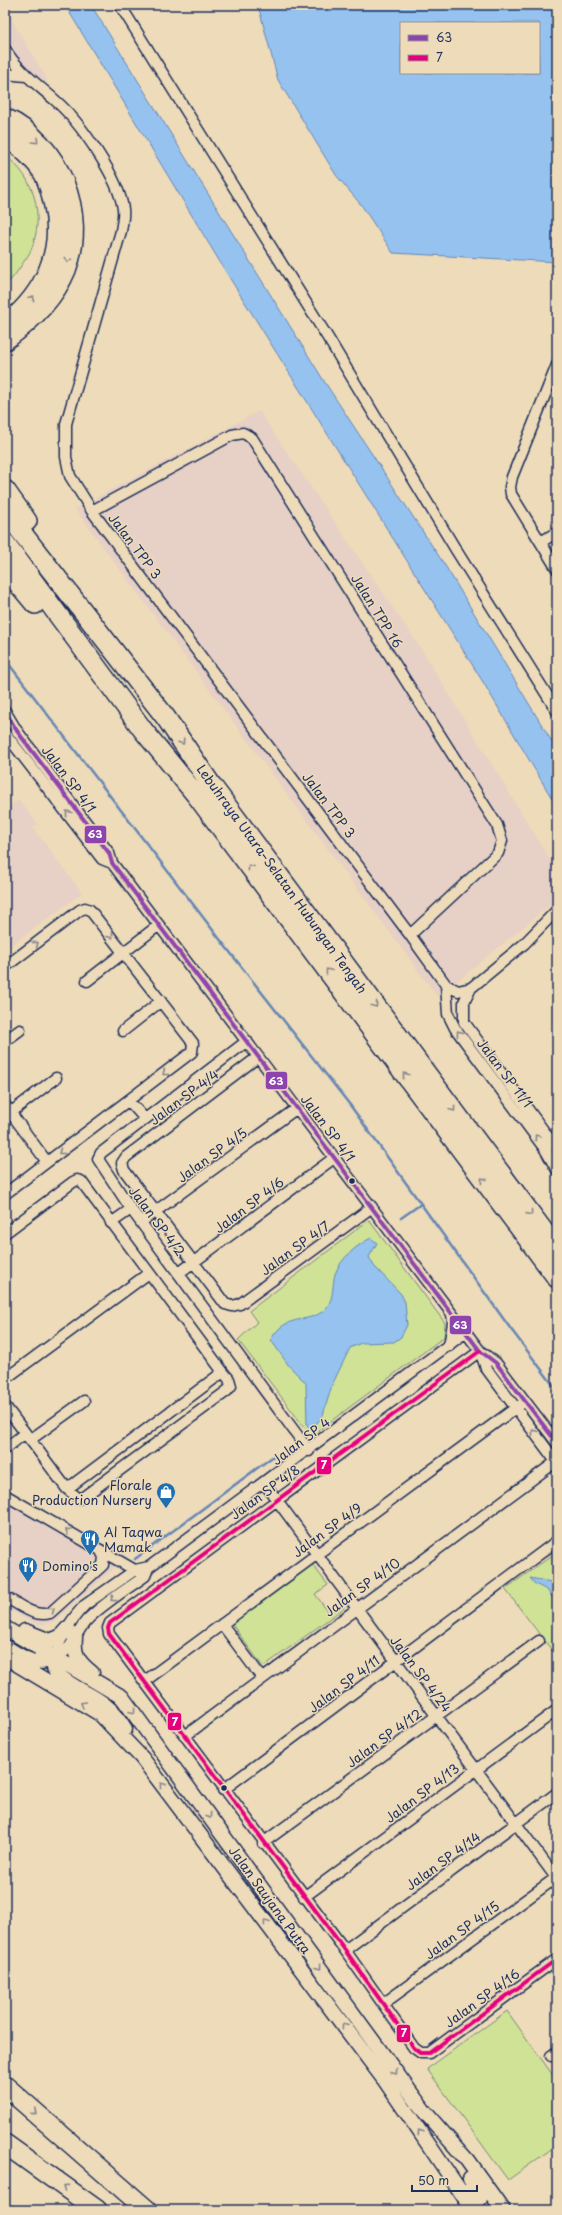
<svg xmlns="http://www.w3.org/2000/svg" width="562" height="2215" viewBox="0 0 562 2215" font-family="'Playpen Sans',sans-serif">
  <style>
    .built { fill: #e7d0c5 }
    .green { fill: #cfe296; stroke: #75887a }
    .water { fill: #96c2f0; stroke: #6587b6; fill-rule: evenodd }
    .lines { fill: none; stroke-linecap: round; stroke-linejoin: round }
    .stream { stroke: #6587b6; stroke-width: 2.5 }
    .street-casing { stroke: #1b2f5e; stroke-width: 13 }
    .secondary-casing { stroke: #1b2f5e; stroke-width: 17 }
    .highway-casing { stroke: #1b2f5e; stroke-width: 22 }
    .street { stroke: #eedbb9; stroke-width: 10 }
    .secondary { stroke: #eedbb9; stroke-width: 14 }
    .highway { stroke: #eedbb9; stroke-width: 19 }
    .bus-1-casing { stroke: #eedbb9; stroke-width: 7 }
    .bus-2-casing { stroke: #eedbb9; stroke-width: 7 }
    .bus-1 { stroke: #8e44ad; stroke-width: 4 }
    .bus-2 { stroke: #e5007d; stroke-width: 4 }
    .oneway { stroke: #84858c }
    .bus-dot { fill: #1b2f5e; stroke: #eedbb9; stroke-width: 1.5 }
    .labels { text-anchor: middle; stroke-width: 3; stroke-linejoin: round; paint-order: stroke }
    .street-label { font-size: 13px; fill: #1b2f5e; stroke: #eedbb9 }
    .poi-label { font-size: 13px; fill: #1b2f5e; stroke: #eedbb9; text-anchor: start }
    .line-badge { stroke: #eedbb9; stroke-width: 1.5 }
    .badge-label { font-size: 11px; text-anchor: middle; font-weight: bold; fill: #fff }
  </style>
  <rect width="100%" height="100%" fill="#eedbb9"/>
  <filter id="ink" filterUnits="userSpaceOnUse"><feTurbulence type="fractalNoise" baseFrequency=".025" numOctaves="2"/><feDisplacementMap in="SourceGraphic" scale="8" xChannelSelector="R" yChannelSelector="G"/><feConvolveMatrix kernelMatrix="1 2 1 2 8 2 1 2 1" color-interpolation-filters="sRGB"/></filter>
  <g filter="url(#ink)">
    <path class="built" d="M5,9l43,72 -43,2z
      M259,411l164,241 134,219v28l-119,98 -363,-488z
      M18,800l20,24 -5,4 49,65 -77,57v-140z
      M5,1488l122,69 -73,65 -16,3 -33,-17z"/>
    <path class="green" d="M5,156c30,20 40,61 26,94 -2,5 -7,11 -10,16 -5,7 -9,14 -16,19z
      M369,1220l76,103 -1,14 -133,99 -73,-96 19,-18 -8,-11z
      M557,1552v105l-52,-68z
      M312,1564l16,21 -13,9 14,19 13,-9 2,4 -81,59 -32,-44z
      M507,2011l50,70v64l-49,35 -81,-111z"/>
    <path class="water" d="M65,5h26l233,376 122,186 111,183v57l-74,-125 -254,-405z
      M258,5h299v257l-164,-9 -31,-47 -26,-31 -58,-95zM401,23h138v50h-138z
      M371,1238l6,5 -8,14 5,9 27,28 4,8 2,23 -6,12 -7,5 -33,1 -11,5 -18,37 -9,30 -9,12 -4,1 -3,-3 -1,-42 -17,-17 -18,-26c14,-29 41,-14 56,-33 7,-9 5,-22 8,-33 6,-16 22,-29 36,-36z
      M530,1578l27,5v21l-10,-14 -12,-6z"/>
    <g class="lines">
      <path class="stream" d="M5,659l217,283 128,163 160,223 47,62
        M401,1218l20,-14
        M135,1559l140,-104"/>
      <defs>
        <path id="street" d="M120,5l208,333 128,212 101,161
          M5,49c13,22 32,35 51,52 24,21 63,77 67,108 1,7 -1,15 -2,22l-55,193v33l4,19 22,35 318,424 36,50 2,29 7,14 90,121 12,21
          M5,74l21,2
          M557,365l-45,112 -2,10 1,7 46,75
          M92,511l140,-76 11,-2 9,5 245,387 5,16 -4,12 -88,82
          M541,542l16,-10
          M5,711l12,20 92,122 3,10 368,488 16,12 61,80
          M5,733l97,126 10,4
          M5,967l75,-57 5,-2 5,2 103,133 -1,9 -187,142
          M87,981l72,-56
          M446,985l12,6 13,-3 53,-44 33,-34
          M471,988l-7,14v20l93,127
          M123,1031l38,-30
          M5,1041l15,-11
          M247,1041l-146,112 -3,6 33,50 178,242
          M258,1057l-132,100 -4,6 2,7 101,134 7,2 8,-2 132,-97
          M129,1101l16,18
          M5,1105l42,57
          M5,1117l51,-39
          M141,1222l156,-114
          M111,1223l20,-14
          M5,1233l68,-51 4,-2 4,1 142,191 -156,117
          M179,1273l155,-115
          M449,1346l4,-23 -1,-9
          M480,1351l-370,272 -2,5 1,6 236,316 69,98 7,5h8l128,-94
          M480,1351l6,17 71,95
          M5,1379l144,-106
          M5,1406l62,83 11,9h4l145,-107 4,-5 -2,-7 -6,-7
          M30,1440l54,-39
          M5,1449l20,-16
          M265,1484l292,395
          M5,1495l140,81
          M5,1597c14,7 29,21 45,16l53,-48 1,-8 -3,-6
          M222,1624l40,54
          M55,1658c4,-19 16,-39 30,-53l50,-35 14,-3 317,-235
          M55,1658c20,-10 18,-22 31,-37 16,-17 40,-31 59,-45l2,-5
          M145,1681l380,-280
          M185,1736l372,-275
          M223,1790l334,-249
          M263,1843l276,-202
          M304,1897l253,-187
          M345,1950l212,-157
          M383,2004l174,-127
          M551,2056l6,-4"/>
        <path id="secondary" d="M5,1628l117,69 302,414 43,49 36,50
          M25,1631l25,10 10,-4 8,-9
          M75,1638c-2,17 4,25 17,35
          M5,1647c20,11 28,21 50,11
          M5,1657l95,57 42,44 244,324 87,128
          M55,1658l-1,10 3,6c26,23 46,19 68,55
          M465,2192l8,9 7,-2 -2,-8 -8,-12"/>
        <path id="highway" d="M5,118c54,25 83,96 61,152 -12,29 -36,52 -61,70
          M5,136c15,11 29,22 39,38 5,10 8,22 10,32 10,46 -10,87 -45,116
          M5,490l22,31
          M5,511l161,207 46,68 345,463
          M5,543l138,187 54,66 360,482
          M5,568l30,36
          M5,2086l142,124
          M5,2144l92,66"/>
      </defs>
      <use href="#street" class="street-casing"/>
      <use href="#secondary" class="secondary-casing"/>
      <use href="#highway" class="highway-casing"/>
      <use href="#street" class="street"/>
      <use href="#secondary" class="secondary"/>
      <use href="#highway" class="highway"/>
      <defs>
        <path id="bus-1" d="M5,711l12,20 92,122 3,10 368,488 16,12 61,80"/>
        <path id="bus-2" d="M480,1351l-370,272 -2,5 1,6 236,316 69,98 7,5h8l128,-94"/>
      </defs>
      <use href="#bus-1" class="bus-1-casing"/>
      <use href="#bus-2" class="bus-2-casing"/>
      <use href="#bus-1" class="bus-1"/>
      <use href="#bus-2" class="bus-2"/>
    </g>
    <defs><path id="oneway-chevron" d="M-2-3.5L2.5 0L-2 3.5" fill="none" stroke-width="1.6" stroke-linecap="round" stroke-linejoin="round"/></defs>
    <g class="oneway">
      <use href="#oneway-chevron" transform="translate(36 141) rotate(44)"/>
      <use href="#oneway-chevron" transform="translate(68 260) rotate(104)"/>
      <use href="#oneway-chevron" transform="translate(32 298) rotate(-52)"/>
      <use href="#oneway-chevron" transform="translate(182 742) rotate(56)"/>
      <use href="#oneway-chevron" transform="translate(68 813) rotate(-127)"/>
      <use href="#oneway-chevron" transform="translate(250 867) rotate(-127)"/>
      <use href="#oneway-chevron" transform="translate(111 936) rotate(52)"/>
      <use href="#oneway-chevron" transform="translate(36 944) rotate(-37)"/>
      <use href="#oneway-chevron" transform="translate(328 971) rotate(-127)"/>
      <use href="#oneway-chevron" transform="translate(375 1005) rotate(53)"/>
      <use href="#oneway-chevron" transform="translate(459 1033) rotate(-126)"/>
      <use href="#oneway-chevron" transform="translate(165 1073) rotate(142)"/>
      <use href="#oneway-chevron" transform="translate(405 1075) rotate(-127)"/>
      <use href="#oneway-chevron" transform="translate(453 1109) rotate(53)"/>
      <use href="#oneway-chevron" transform="translate(537 1137) rotate(-127)"/>
      <use href="#oneway-chevron" transform="translate(61 1152) rotate(143)"/>
      <use href="#oneway-chevron" transform="translate(483 1180) rotate(-127)"/>
      <use href="#oneway-chevron" transform="translate(530 1213) rotate(53)"/>
      <use href="#oneway-chevron" transform="translate(534 1432) rotate(-127)"/>
      <use href="#oneway-chevron" transform="translate(68 1531) rotate(-149)"/>
      <use href="#oneway-chevron" transform="translate(113 1599) rotate(143)"/>
      <use href="#oneway-chevron" transform="translate(52 1610) rotate(-36)"/>
      <use href="#oneway-chevron" transform="translate(83 1704) rotate(-150)"/>
      <use href="#oneway-chevron" transform="translate(133 1711) rotate(53)"/>
      <use href="#oneway-chevron" transform="translate(162 1785) rotate(-127)"/>
      <use href="#oneway-chevron" transform="translate(209 1816) rotate(54)"/>
      <use href="#oneway-chevron" transform="translate(266 1922) rotate(-127)"/>
      <use href="#oneway-chevron" transform="translate(319 1967) rotate(54)"/>
      <use href="#oneway-chevron" transform="translate(344 2026) rotate(-127)"/>
      <use href="#oneway-chevron" transform="translate(395 2072) rotate(54)"/>
      <use href="#oneway-chevron" transform="translate(34 2112) rotate(41)"/>
      <use href="#oneway-chevron" transform="translate(420 2132) rotate(-124)"/>
      <use href="#oneway-chevron" transform="translate(65 2187) rotate(-144)"/>
    </g>
  </g>
  <defs>
    <symbol id="shop-pin" viewBox="-11 -11 22 30"><path d="M0 17L-7.5 6A9.5 9.5 0 1 1 7.5 6Z" fill="#1f6fb2" stroke="#eedbb9"/><path d="M-5-2.5h2.3a2.7 3.5 0 0 1 5.4 0H5L5.5 6h-11ZM-1.5-2.5h3a1.5 2.3 0 0 0-3 0Z" fill="#fff"/></symbol>
    <symbol id="restaurant-pin" viewBox="-11 -11 22 30"><path d="M0 17L-7.5 6A9.5 9.5 0 1 1 7.5 6Z" fill="#1f6fb2" stroke="#eedbb9"/><path d="M-5-6h1v4h1v-4h1v4h1v-4h1v5L-1.5 .5V6h-2V.5L-5-1ZM5-6V6H3V1.5H1.5Q1.5-4 5-6Z" fill="#fff"/></symbol>
  </defs>
  <g fill-rule="evenodd">
    <use href="#shop-pin" x="155" y="1481" width="22" height="30"/>
    <use href="#restaurant-pin" x="79" y="1528" width="22" height="30"/>
    <use href="#restaurant-pin" x="17" y="1555" width="22" height="30"/>
  </g>
  <g class="bus-dot">
    <circle cx="352" cy="1181" r="3.5"/>
    <circle cx="224" cy="1788" r="3.5"/>
  </g>
  <g class="labels">
    <g class="street-label">
      <text transform="translate(135 546) rotate(53)" y="5">Jalan TPP 3</text>
      <text transform="translate(377 611) rotate(58)" y="5">Jalan TPP 16</text>
      <text transform="translate(69 779) rotate(53)" y="5">Jalan SP 4/1</text>
      <text transform="translate(329 805) rotate(53)" y="5">Jalan TPP 3</text>
      <text transform="translate(282 879) rotate(54)" y="5">Lebuhraya Utara–Selatan Hubungan Tengah</text>
      <text transform="translate(505 1073) rotate(53)" y="5">Jalan SP 11/1</text>
      <text transform="translate(184 1097) rotate(-37)" y="5">Jalan SP 4/4</text>
      <text transform="translate(328 1128) rotate(53)" y="5">Jalan SP 4/1</text>
      <text transform="translate(212 1155) rotate(-36)" y="5">Jalan SP 4/5</text>
      <text transform="translate(249 1205) rotate(-37)" y="5">Jalan SP 4/6</text>
      <text transform="translate(157 1221) rotate(53)" y="5">Jalan SP 4/2</text>
      <text transform="translate(295 1248) rotate(-36)" y="5">Jalan SP 4/7</text>
      <text transform="translate(301 1441) rotate(-37)" y="5">Jalan SP 4</text>
      <text transform="translate(265 1492) rotate(-36)" y="5">Jalan SP 4/8</text>
      <text transform="translate(327 1530) rotate(-36)" y="5">Jalan SP 4/9</text>
      <text transform="translate(362 1587) rotate(-36)" y="5">Jalan SP 4/10</text>
      <text transform="translate(421 1674) rotate(53)" y="5">Jalan SP 4/24</text>
      <text transform="translate(344 1684) rotate(-37)" y="5">Jalan SP 4/11</text>
      <text transform="translate(384 1738) rotate(-36)" y="5">Jalan SP 4/12</text>
      <text transform="translate(422 1793) rotate(-37)" y="5">Jalan SP 4/13</text>
      <text transform="translate(443 1861) rotate(-36)" y="5">Jalan SP 4/14</text>
      <text transform="translate(270 1900) rotate(54)" y="5">Jalan Saujana Putra</text>
      <text transform="translate(462 1930) rotate(-36)" y="5">Jalan SP 4/15</text>
      <text transform="translate(482 1998) rotate(-36)" y="5">Jalan SP 4/16</text>
    </g>
    <g class="poi-label">
      <text x="152" y="1490" text-anchor="end">Florale<tspan x="152" dy="15">Production Nursery</tspan></text>
      <text x="104" y="1537">Al Taqwa<tspan x="104" dy="15">Mamak</tspan></text>
      <text x="42" y="1571">Domino's</text>
    </g>
  </g>
  <g class="line-badge">
    <rect x="84" y="825" width="23" height="19" rx="4" fill="#8e44ad"/>
    <rect x="265" y="1071" width="23" height="19" rx="4" fill="#8e44ad"/>
    <rect x="449" y="1315" width="23" height="20" rx="4" fill="#8e44ad"/>
    <rect x="316" y="1456" width="16" height="19" rx="4" fill="#e5007d"/>
    <rect x="167" y="1712" width="15" height="19" rx="4" fill="#e5007d"/>
    <rect x="396" y="2024" width="15" height="19" rx="4" fill="#e5007d"/>
  </g>
  <g class="badge-label">
    <text x="95" y="838">63</text>
    <text x="276" y="1085">63</text>
    <text x="460" y="1329">63</text>
    <text x="324" y="1469">7</text>
    <text x="175" y="1726">7</text>
    <text x="404" y="2037">7</text>
  </g>
  <rect width="562" height="2215" fill="none" stroke="#eedbb9" stroke-width="20"/>
  <rect x="10" y="10" width="542" height="2195" fill="none" stroke="#1b2f5e" stroke-width="1.5" filter="url(#ink)"/>
  <rect x="400" y="22" width="140" height="52" fill="#eedbb9" stroke="#9a9695"/>
  <rect x="408" y="35" width="20" height="6" fill="#8e44ad" stroke="#9a9695"/>
  <text x="436" y="42" font-size="12" fill="#1b2f5e">63</text>
  <rect x="408" y="55" width="20" height="6" fill="#e5007d" stroke="#9a9695"/>
  <text x="436" y="62" font-size="12" fill="#1b2f5e">7</text>
  <path d="M412 2185v6h65v-6" fill="none" stroke="#1b2f5e" stroke-width="2"/>
  <text x="418" y="2185" font-size="12" fill="#1b2f5e" stroke="#eedbb9" stroke-width="3" paint-order="stroke">50 m</text>
</svg>
